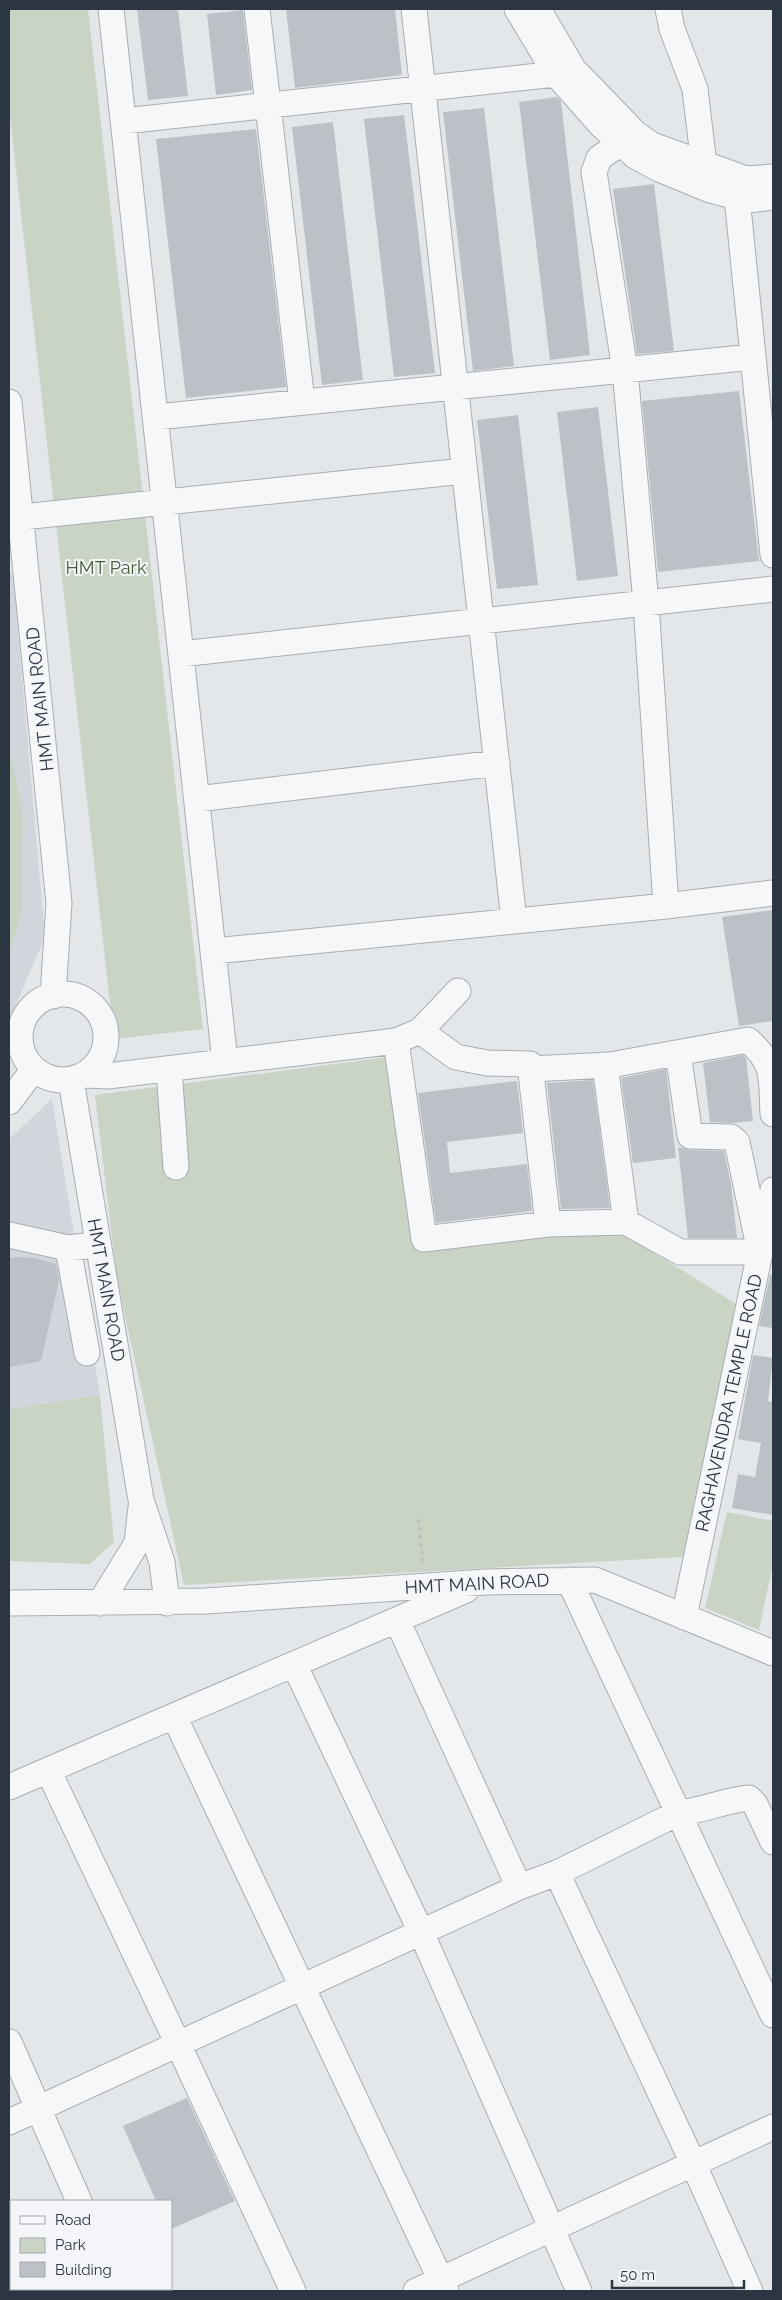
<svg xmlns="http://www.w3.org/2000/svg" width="782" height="2300" viewBox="0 0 782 2300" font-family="Raleway,sans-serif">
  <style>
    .built { fill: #d1d6dc }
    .green { fill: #cad4c5 }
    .building { fill: #bbc1c7 }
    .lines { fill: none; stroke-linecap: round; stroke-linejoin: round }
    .minor-casing { stroke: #a8aeb4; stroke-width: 27 }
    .path { stroke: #bdc1c6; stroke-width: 3; stroke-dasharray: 4 4; stroke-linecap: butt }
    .minor { stroke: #f6f7f9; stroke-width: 25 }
    .labels { text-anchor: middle; stroke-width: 4; stroke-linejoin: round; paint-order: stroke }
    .park-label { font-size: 18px; fill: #445d3a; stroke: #f3f5f8 }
    .street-label { font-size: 18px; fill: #2c3642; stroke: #f3f5f8 }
  </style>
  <rect width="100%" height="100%" fill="#e3e7ea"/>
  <path class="built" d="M9,571l4,4 32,362 -36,84z
    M52,1099l48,296 -91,14v-270z"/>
  <path class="green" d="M9,9h79l115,1020 -89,10 -105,-932z
    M9,754l3,5 11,56 -2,100 -12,42z
    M388,1057l26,188 203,-15 121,75 -55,252 -499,28 -67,-306 -22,-184z
    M100,1395l14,147 -24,22 -81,-3v-152z
    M727,1512l46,9v43l-14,66 -54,-22z"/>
  <path class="building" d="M137,9h41l10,87 -40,4z
    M286,9h109l7,66 -107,13z
    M243,10l9,80 -36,5 -9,-81z
    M557,97l4,4 29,254 -40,5 -31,-258z
    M484,108l30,258 -41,5 -30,-259z
    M404,115l31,258 -41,4 -30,-258z
    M333,122l30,258 -41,5 -30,-258z
    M256,129l30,258 -100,11 -30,-259z
    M654,184l20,167 -37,3 -24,-165z
    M739,391l20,170 -101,11 -16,-171z
    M598,407l20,169 -41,5 -20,-169z
    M518,415l20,170 -41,4 -20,-169z
    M773,910v111l-34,5 -17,-109z
    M743,1055l3,3 7,63 -20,2 -23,-1 -7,-59z
    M666,1069l10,89 -43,5 -12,-85z
    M593,1080l17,128 -49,1 -14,-126z
    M517,1081l6,52 -76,9 3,31 77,-9 5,47 -96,12 -18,-130z
    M678,1147l12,3 34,1 7,33 6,54h-49z
    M19,1257l15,1 22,6 3,16 -18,81 -32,6v-109z
    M770,1275h3v53l-14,-2z
    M753,1355l20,3 -5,43 5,1v113l-41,-7 6,-34 17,3 6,-34 -23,-4z
    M187,2098l48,103 -64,28v-28h-15l-33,-75z"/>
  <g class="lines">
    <defs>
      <path id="minor" d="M111,9l114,1053
        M257,9l45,393
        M414,9l100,912
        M517,9l39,65 45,51 34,31 24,13 51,21 38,10 25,-3
        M538,9l36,61 61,63 17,12 94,34 27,-2
        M668,9l4,20 23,60 9,76
        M124,121l432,-47 14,-10
        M621,143l-22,15 -5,14 31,198 21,233 20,303
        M737,197l36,358
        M9,402l50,501 -6,93
        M156,417l597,-60
        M22,517l442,-46
        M181,654l592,-65
        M197,799l300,-36
        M214,951l452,-45 107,-13
        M20 1037a43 43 0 1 1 86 0a43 43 0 1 1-86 0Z
        M420,1031l36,26 31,6 43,1 18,160
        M396,1041l28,198 124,-15 78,-2 54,30h80l-23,-110 -6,-5 -41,-1 -12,-83
        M605,1065l21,157
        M169,1069l7,98
        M530,1069l80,-4 138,-25c28,24 23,40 25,74
        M85,1075l23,1 288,-35 24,-10 38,-40
        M71,1080l70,420 21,62 5,41
        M9,1102l25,-33
        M9,1235l59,13 18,-2
        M68,1248l19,105
        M569,1580l204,435
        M9,1603l197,-2 280,-19 109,-2 178,73
        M100,1603l37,-60 4,-36
        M684,1617l89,-427
        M397,1620l122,267
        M294,1664l127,268 158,359
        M174,1716l272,575
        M48,1770l130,274 115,247
        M9,1787l457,-197
        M557,1873l136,290 57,128
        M9,2042l70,159
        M9,2122l510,-235 38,-14 121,-60c25,-2 47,-13 71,-15l6,6 18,38
        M116,2289l1,2
        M416,2291l357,-164"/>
    </defs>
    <use href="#minor" class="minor-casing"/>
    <path class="path" d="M418,1519l5,46"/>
    <use href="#minor" class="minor"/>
  </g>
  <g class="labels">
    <g class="park-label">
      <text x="106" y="574">HMT Park</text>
    </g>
    <g class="street-label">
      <text transform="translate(40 699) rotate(-96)" y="6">HMT MAIN ROAD</text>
      <text transform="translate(106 1290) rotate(80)" y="6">HMT MAIN ROAD</text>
      <text transform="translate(729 1403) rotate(-78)" y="6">RAGHAVENDRA TEMPLE ROAD</text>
      <text transform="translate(477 1584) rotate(-3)" y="6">HMT MAIN ROAD</text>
    </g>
  </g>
  <rect width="782" height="2300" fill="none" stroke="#2c3642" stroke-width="20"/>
  <rect x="10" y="2200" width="162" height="90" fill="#f3f5f8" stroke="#a3a9af"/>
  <rect x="20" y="2216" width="25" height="8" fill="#f6f7f9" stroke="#a3a9af"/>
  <text x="55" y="2225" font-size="15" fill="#2c3642">Road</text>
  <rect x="20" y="2238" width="25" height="15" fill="#cad4c5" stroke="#a3a9af"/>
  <text x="55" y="2250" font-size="15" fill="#2c3642">Park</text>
  <rect x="20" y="2262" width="25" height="15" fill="#bbc1c7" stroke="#a3a9af"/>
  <text x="55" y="2275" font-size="15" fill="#2c3642">Building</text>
  <path d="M612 2280v8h132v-8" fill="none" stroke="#2c3642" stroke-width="2.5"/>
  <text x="620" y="2280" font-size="15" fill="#2c3642" stroke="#f3f5f8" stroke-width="4" paint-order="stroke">50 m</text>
</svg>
